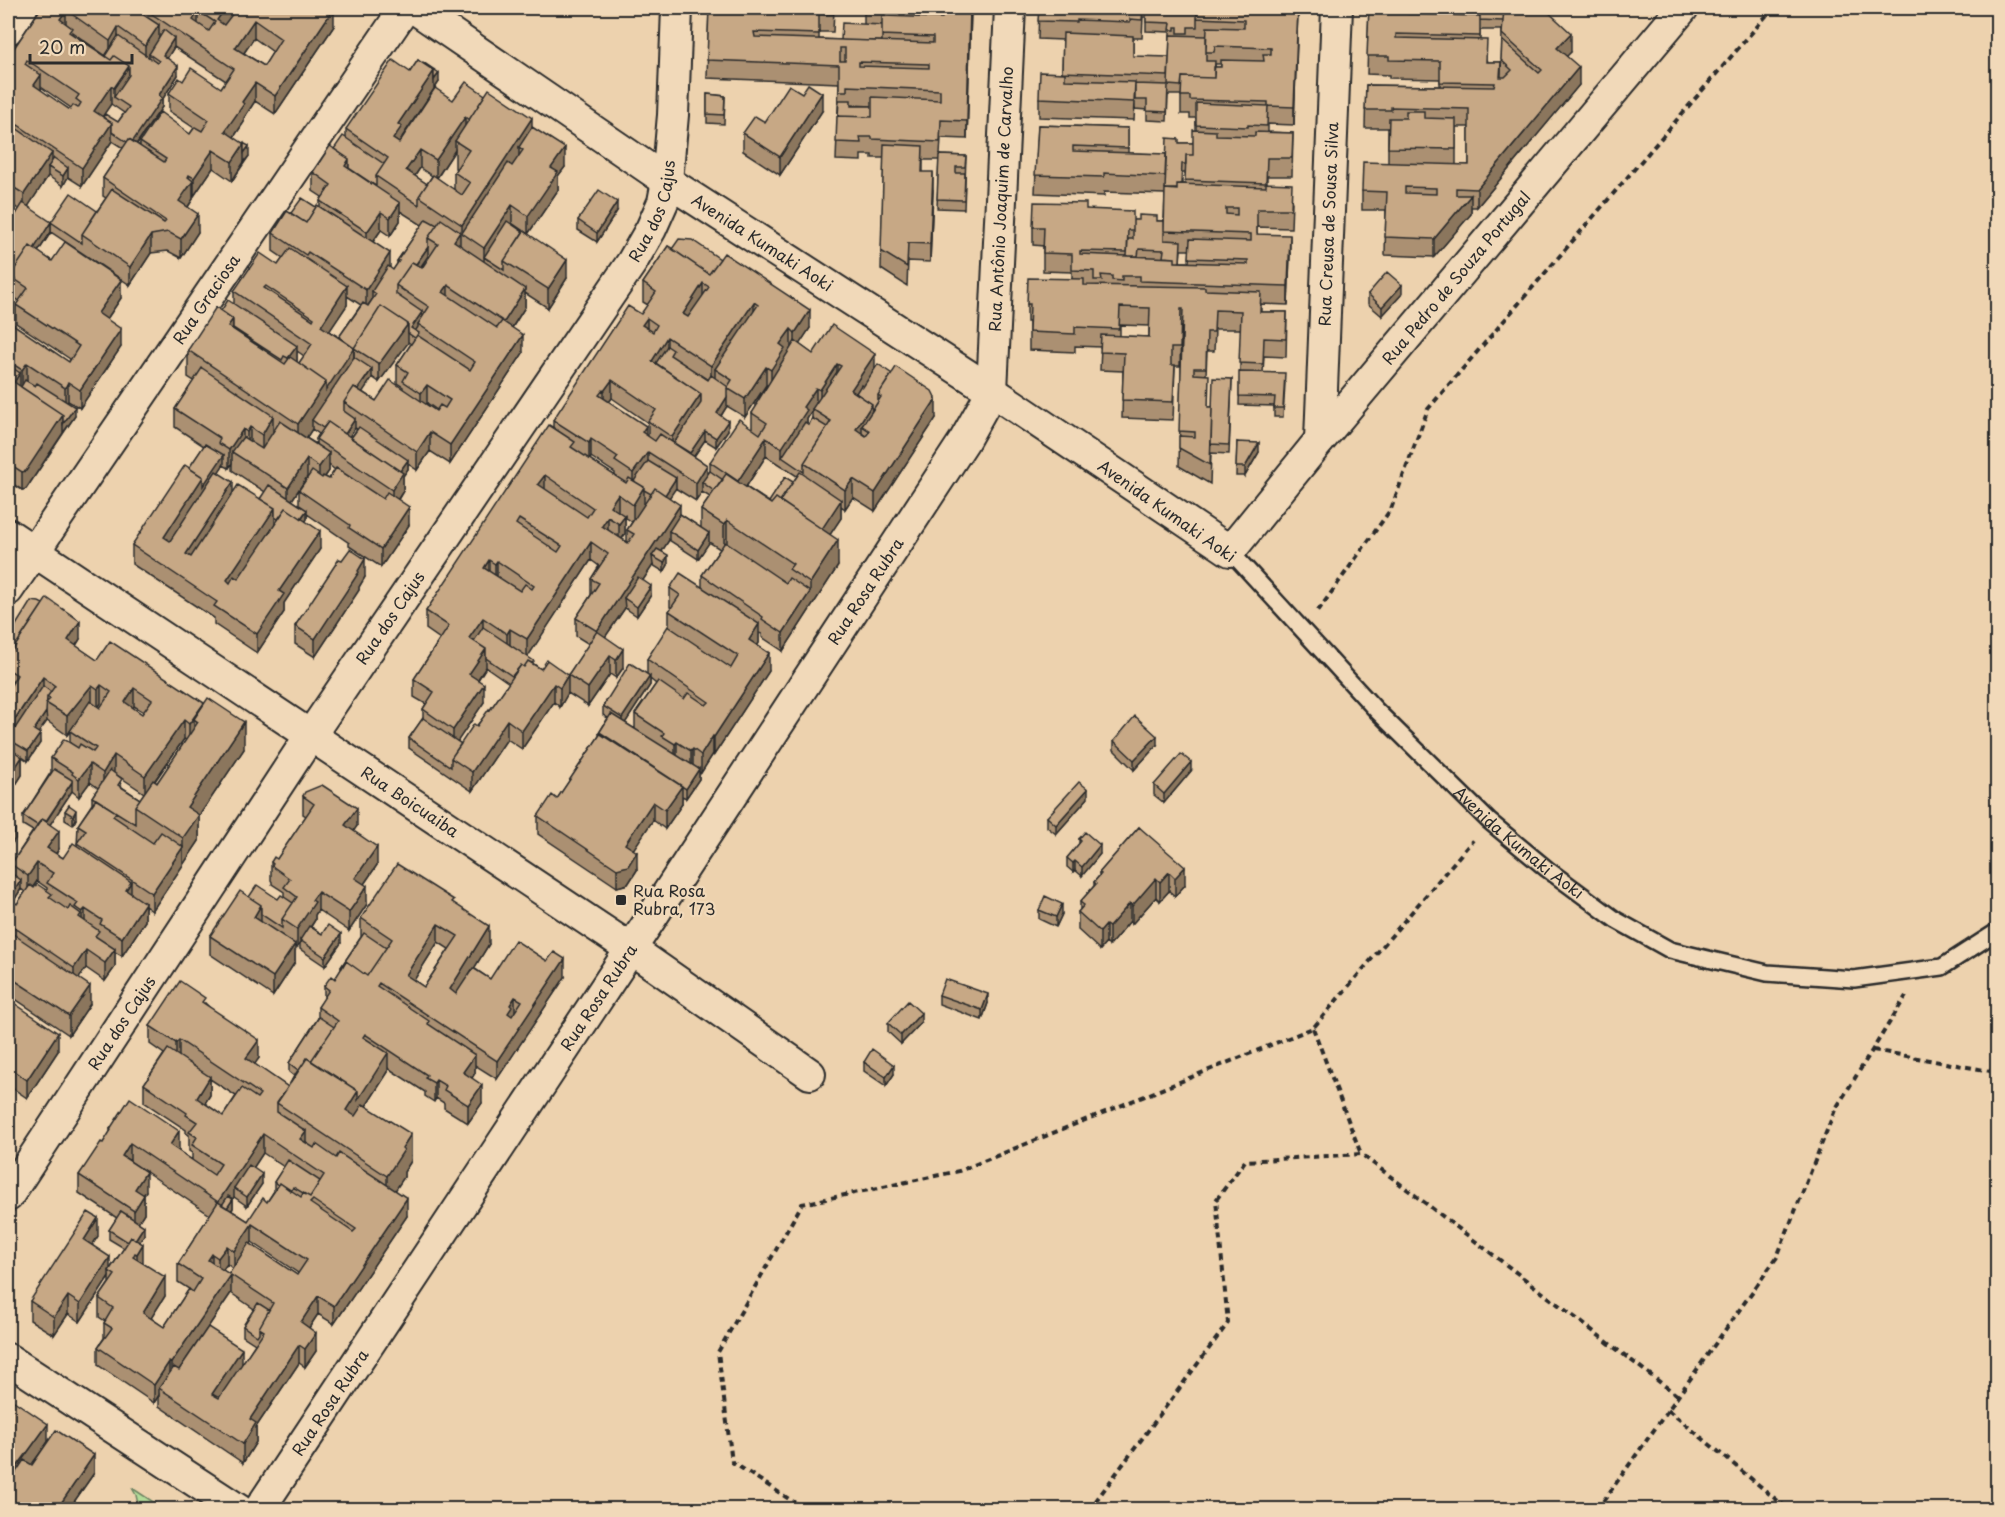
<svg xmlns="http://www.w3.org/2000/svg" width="2005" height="1517" viewBox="0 0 2005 1517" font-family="'Playpen Sans',sans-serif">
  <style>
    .green { fill: #b2db98; stroke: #6e8362; stroke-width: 1.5 }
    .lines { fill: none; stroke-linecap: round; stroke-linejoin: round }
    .lane-casing { stroke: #2b2b2b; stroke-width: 20 }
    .street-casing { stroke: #2b2b2b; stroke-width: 34 }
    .path { stroke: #2b2b2b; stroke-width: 4; stroke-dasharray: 6 4.5; stroke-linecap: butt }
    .lane { stroke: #f1d9b9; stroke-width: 15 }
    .street { stroke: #f1d9b9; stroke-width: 30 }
    .wall { fill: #ab9072; stroke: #2b2b2b; stroke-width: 1.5; fill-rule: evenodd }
    .shaded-wall { fill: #8b765d; stroke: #2b2b2b; stroke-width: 1.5 }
    .building { fill: #c7a885; stroke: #2b2b2b; stroke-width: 1.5; fill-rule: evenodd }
    .poi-dot { fill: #2b2b2b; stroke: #f1d9b9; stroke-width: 2 }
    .labels { text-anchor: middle; stroke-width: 4.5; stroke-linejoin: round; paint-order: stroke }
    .street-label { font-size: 16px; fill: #2b2b2b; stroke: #f1d9b9 }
    .poi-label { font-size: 16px; fill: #2b2b2b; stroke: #f1d9b9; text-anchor: start }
  </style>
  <rect width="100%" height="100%" fill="#edd2ae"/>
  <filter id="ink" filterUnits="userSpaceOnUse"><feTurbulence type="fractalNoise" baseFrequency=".0167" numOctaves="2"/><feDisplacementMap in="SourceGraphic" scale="12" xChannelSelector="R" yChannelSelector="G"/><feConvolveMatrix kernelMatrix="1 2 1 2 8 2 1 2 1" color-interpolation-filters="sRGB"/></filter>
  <g filter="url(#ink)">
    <path class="green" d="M132,1488l32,21h-25l-3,-14z"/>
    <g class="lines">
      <defs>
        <g id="lane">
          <path id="s1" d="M1230,551l147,160 112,110 58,48 69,51 54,30 97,23 87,6 88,-12 56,-36"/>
        </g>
        <g id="street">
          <path id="s2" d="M414,8l253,173 325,210 238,160 90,-111 363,-432"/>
          <path d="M8,29l14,-21"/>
          <path id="s3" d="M1320,440l17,-432"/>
          <path id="s4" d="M8,534l623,415 179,125"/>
          <path id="s5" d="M8,590l397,-582"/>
          <path id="s6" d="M8,1196l302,-460 322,-474 19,-33 12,-27 4,-21 6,-66 4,-107"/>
          <path d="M8,1359l231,151"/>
          <path id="s7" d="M259,1510l391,-590 314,-479 28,-50 18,-383"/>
        </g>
      </defs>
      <use href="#lane" class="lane-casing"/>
      <use href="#street" class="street-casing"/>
      <path class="path" d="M1318,611l73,-102 37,-100 345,-401
        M1313,1028l48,126
        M1873,1050l117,21 8,3
        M1668,1410l121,100
        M806,1510l-74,-48 -14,-110 84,-148 157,-33 354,-143 160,-188
        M1089,1510l139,-187 -12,-123 29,-39 116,-7 317,242
        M1597,1510l180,-253 58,-147 71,-114"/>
      <use href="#lane" class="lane"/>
      <use href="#street" class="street"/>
    </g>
    <path class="wall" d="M41,8h153l2,1 138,17 -59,88 -20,-13 -11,17v4l-10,15 15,19 -17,25 -19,-13 -19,28h-1v3l-5,8 10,25 -17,26 -13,-7 -17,2 -21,32 -79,-53v-10l46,-11 9,-13 -3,-2v-18l20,-30 -11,-7 -30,45 -14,-9 -5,9 -15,-10 -20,30 23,26 -13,20 14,9 69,37 -14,21 14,28 -41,61 -12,-7 -1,1 8,14 -49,73 -4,1 -14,-9v-160l61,41 1,-3 -54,-36v-18l3,-4 -9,-7v-18l2,-3 -4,-2v-44l11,-17 -6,-5v11l-5,7v-166zM72,32l34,24h-1l-33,-22zM254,38l19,14 -9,14 -20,-13zM174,47l52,34 -5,7 -38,-7 -14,12v18l25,17 -4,6 -50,8v4l-3,-2 25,-37v-7l16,-25 -11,-17zM41,87l30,21 -1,2 -29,-19zM111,104l13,9 -6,9 -16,-6z
      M709,8h125l-1,24h-14v7l22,1 23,-16v-16h-3h110l-4,131 -26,-1 -1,17 26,1 -2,53 -27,-1 2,-48h-16v12l10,18 -3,72 -22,-1 -1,25 -26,-17 3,-111h-12v-3h-11v6l-25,-1 3,-77 -132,-5zM851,105l21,1h-21z
      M1039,8h120l35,2v-2h104l-4,117 -26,-1v8l25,1 -1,43h-25v7l25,19 -1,26 -34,-1v7l33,19 -2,52 -27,-1v8h26l-1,45 -22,-1 -1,17 22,10 -2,34h-9v-11l-35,-1 2,-76h-26l-1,22h-7l-1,24 2,32h4l20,-28 -3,75 -18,-1 -1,31 -31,-18 3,-139h-1l-1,39h-5l-2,54 -51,-2 1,-47 -23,-1 1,-23 -26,-1v6l-46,-2v-28h-2v-18l45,-25v-7l-29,-1v-25l-10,-1v-18l53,-18 47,11 31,1 1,-27 -61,-2v4l-69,-3 3,-68 90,3v25l38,1 13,-11h14l3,-13v-12h-6v-4h-9v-19h-13l-1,26 -20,-1v-10l-12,-1v-7l-1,18 -95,-3v-19l23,-25 1,-33 -25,-1zM1143,17h3v14l24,1 -1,42 -36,-18v-18h9zM1215,64h6v3h-6zM1182,173h4l-1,11h-3zM1181,250h9l-1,12h-9zM1120,325l29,1v11l-29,-1z
      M1369,8h111l91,44 -5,4 13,29 -102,122h-6v7l-37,43 -49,-2 1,-45h-24v-19l26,-28v-35h-23l1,-43 74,1v-7l-51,-1v-3l-22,-1zM1480,30h22l-1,47v-15h-14l-7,-22zM1456,127h13v38h-13z
      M418,60l21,22 -37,55v1l51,-38 79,27 33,40 -7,9v14l-30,44 39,44 -19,30 -23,-15v14l-13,21 11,25 -73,111 -20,-13 -13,19 -9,-6v5l-5,7v15l-5,9 11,25 -28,42 -32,-21v-3l-42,-29v5l-2,2 15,28 -36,54v9l-27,41 -43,-29v-6l-82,-54v-19l57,-77 15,-22 -29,-19v-18l19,-28 -6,-4v-27l33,-39 13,-7v-13l44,-26 5,-7 -10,-7v-18l18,-20 29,-6v-6l2,-4 -9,-6v-19l21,-23 12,-11v-9l64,-57zM455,150v18h2l-3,4v18l-17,-12zM420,168l12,8 -5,8 -12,-8zM400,211l22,14 -25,36v3l-4,6 -3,-2 -17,-26 8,-12 9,6 10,-15zM512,223l16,11 -5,-2 -11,-8zM428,256l2,1 -8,11 -1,-1zM347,296l14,9 -22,32 -10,-6 18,-26zM408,342l3,2 -14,21v18l6,4v2l-27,12 -14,-9 10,-15 7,5zM297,351l7,5 -5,7 -2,-1zM427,403l10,7 -1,1 -10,-7zM355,428l2,1 -6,9 -2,-2zM312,429l7,5 -3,5v5l-10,-6zM232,463v7l33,22 -5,7 -27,-6 -15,-21 5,-7 6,3zM329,465l6,5 -6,9 -4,-2 4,-6zM307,477l-8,13v15l-7,-5z
      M707,94l18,2 -1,28 -17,-1z
      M822,111l-42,64 -37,-24v-18l22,-11z
      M617,211l-20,31 -19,-12v-10z
      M668,246l142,82 -11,16 14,10 62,15 61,49 -61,93 -22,-14 -8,12 -4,-3v12l-11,16 8,32 -55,85 -21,-14v-3l-3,-1v10l-2,2 12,26 -55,84 -1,-1 -12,19 -2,-1v7l-13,19 -4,-2v8l-17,25 -12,-9 -20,29 4,21 -9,14 -11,3 -79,-53v-18l19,-17 42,-63v-3l9,-15 -5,-3v-9l44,-32v-15l22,-32v-16l3,-3 -2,-1v-19l32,-1v-12l18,-26 -11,-7 -11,17 -29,-19 -7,11 6,14 -4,7 -11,-7 -10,15 8,15 -14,21 -12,-8 -20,29 18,31 -7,10 -6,-4 -22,32 -20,-13 -8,14 -6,-5 -32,47 -15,-10 -35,52 -63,-43v-10l14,-20v-9l3,-5 -12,-7v-18l26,-40 -14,-10v-18l127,-184v-7l88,-106 7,-9 -5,-3v-19zM766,385h1l-11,19v4l-4,5v15l-42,34v9l-3,4 -13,-19 11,-16 11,7 12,-17 -7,-14 6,-10 18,11zM612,398l36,25v14l-39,-35zM812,411v7l-3,7 -2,-1v-5zM766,456l31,20 -4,6 -24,20 -23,-15zM591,457l24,16v3l-25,-16zM675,488l21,13 6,-9 8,5 -9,13v18l-21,-14 -11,-17zM625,517l7,5 -5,8v12l-5,-3 3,-5zM591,560l8,6 -8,13v16l-15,23v18l13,8 -21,31 -27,-6 -7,-5 -7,-7zM486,667l23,16 -19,27 -29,34 -4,-3 27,-39 -6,-22zM650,679l6,5 -21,30v15l-10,-6 25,-38z
      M1368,294h34l-20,22 -14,-12z
      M1237,442l22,10 -14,24h-9z
      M342,560l23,17 -6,10v3l-44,67 -20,-13v-18z
      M8,638l72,1 -4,7 21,14 147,89 -45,67v25l-47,70 -7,-5v15l-23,35 -7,-4v15l-10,14 -19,-13 -8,10 12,26 -21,31 -61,-41v-131l2,11 1,-10 22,-33 -10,-6v-9l28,-44v-14l19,-15v-12l-3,4 -20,-14 -9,12 2,10 -12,18 -6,-4v18l-14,22v-143l1,1 2,-3 -3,-2zM134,706l10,6 -2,2 -9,-6zM184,739l2,1 -29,43 -2,-2zM117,775l27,18 -4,6 -18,-12zM90,782l8,6 -6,9v7l-14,21 -1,21 -14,12 -7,-4 3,-5 -9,-25 22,-33 7,6zM37,881l10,7v2l-14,-3zM21,889l4,3 -8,12 -4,-2z
      M1114,741l43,4 -23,25 -20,-20z
      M1191,771l-27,32 -10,-8v-10z
      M303,796l54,30 -4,5 24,34 -13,19 3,20 -18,27 -31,-21 -3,5v5l-4,7 11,7 19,9 -16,23 -25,-17v-6l-3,5 -2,-2v16l-22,34 -63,-42v-18l39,-39 29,2 6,-2v-5l-12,-8v-2l-1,-2v-18l6,-3 29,-43 -3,-2z
      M1088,798l-32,36 -9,-7v-10z
      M69,805l7,14 -3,6 -8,-5v-9z
      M1139,827l46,58 -10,11 -6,-5 -9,10 -4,-4 -24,27 -2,-3 -21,25 -3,-3 -6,7 -22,-20v-18l2,-2v-8l14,-16v-4l5,-6v-3z
      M1079,839l21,15 -18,22 -7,-6 -2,2 -6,-5v-9l12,-14z
      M454,904l35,40 -15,24 16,11 75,-2 -68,102 -22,-14v8l-3,5 10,25 -14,20 -24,-15v-5l-8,-5 -2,4 -9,-6v-4l-37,-24v4l-22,34 45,55 -7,11v5l-9,13 12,26 -73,108 -16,-10 -9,14 7,23 -11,16 -6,-4 -43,64v15l-13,21 -84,-57v-11l-5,8 -56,-38v-18l6,-9v-15l1,-2 -6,-4v-19l10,-15v-6l-29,45 -12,-8 -14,21 -24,-15v-19l68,-65 -6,9 18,24 14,-21 -15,-9v-9l8,-12 -38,-25v-18l24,-32 7,-10v-4l69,20 -1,2 14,9v-7l-3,-2v-16l-3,-2v-3l-42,-28v-18l20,-30 -14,-10v-18l55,-23 54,55 -5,6 34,23 6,-11 -5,-4v-9l29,-45v-11l6,-8v-13l11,-7 6,-9v-3l20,-30v-19zM438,942l11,7 -25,38 -10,-7zM210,1079l26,17 -13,20 -18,-13 5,-8zM263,1153l21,14 -10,15v9l-7,11 -19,19 -16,-10 1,-3v-10l1,-1 13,9 15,-22 -9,-16zM130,1161l80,54 -32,49v18l11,7 -25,38 -13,-9 14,-22 -23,-33 -3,-21 5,-7 -6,-13 6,-9v-18l2,-4zM252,1242l46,31 -1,2 -46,-31zM227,1264l5,4 -3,6 -6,-4zM231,1293l23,16 -11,17v10l12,8 -13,20 -34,-37z
      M1039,910l23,4 -6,13 -17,-8z
      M939,995l49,8 -6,17 -43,-16z
      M8,1000l50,51 -31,47 -19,-13z
      M888,1023h33l-20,21 -13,-12z
      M864,1062l30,12 -8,12 -22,-15z
      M8,1397l23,68 63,8 -25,36h-61z"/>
    <path class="shaded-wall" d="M225,8h12l-20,30v-18z
      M334,8v18l-59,88v-18z
      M970,8h1l-4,131v-18z
      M1298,8l-4,117v-18z
      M66,10v18l-6,-9z
      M198,11v18l-5,-9z
      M254,20v18l-19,28v-18z
      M159,25v18l-10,11v4l-4,6v-18z
      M118,27v19l-8,13v-18z
      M1571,33v19l-14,14v-18z
      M174,38v9l-11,18v-10z
      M129,66v19l-15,12v-9z
      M178,66v9l-16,25v7l-32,46v-9l29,-49z
      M1579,67v18l-102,122v-18z
      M434,71v18l-32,48v8l-9,-6 5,-15z
      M439,73v9l-5,7v-9z
      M41,75v18l-7,-8z
      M255,83v18l-11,17v4l-19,28v-19l17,-29z
      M111,86v18l-17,25v-18z
      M822,93v18l-42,64v-18z
      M465,117v18l-10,6v9l-19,29v-19z
      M532,118v27l-9,5 -4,-3v18l-57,68v-8z
      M112,123v18l-30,45v-18z
      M244,144v18l-12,19v-19z
      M249,146v10l-5,6v-9z
      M565,148v19l-7,9v14l-30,44v-18l23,-48z
      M213,150v18l-19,28v-18z
      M420,150v18l-14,21v-19z
      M52,153v16l-4,-2v9l-24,37v-19z
      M349,159v18l-4,-11z
      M68,168v9l-5,9v-10z
      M933,172v18l-3,72v-18z
      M189,175v12l4,-6v18l-14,21v-19z
      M1471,195v19l-37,43v-18z
      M13,197v19l-5,7v-18z
      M617,202v9l-20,31v-9z
      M400,203v18l-10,15v-18z
      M512,205v18l-24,37 -4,-3v9v-18z
      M381,212v18l-14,20v-18z
      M198,214v18l-17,26v-19z
      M51,222v10l-31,47v-9z
      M460,232v18l-6,-9z
      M151,235v18l-21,32v-18z
      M1290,235v18l-2,52v-19z
      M428,247v9l-24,35 -4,-3z
      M390,253v18l-18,20v9l-6,8v-18z
      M567,260v18l-19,30v-19z
      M121,280v18l-23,34v-19z
      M703,283v19l-20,30v-18z
      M448,285v18l-5,-11z
      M1402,285v9l-20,22v-9z
      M347,286v19l-26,39v-18z
      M525,289v18l-21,33v-18z
      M754,302v18l-39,49v9l-4,6v-18z
      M810,310v18l-15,23v-18z
      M422,312v9l-4,3v3l-6,9 -1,-8z
      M647,318v18l-5,-11z
      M233,319v27l-5,-20z
      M408,324v19l-29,39v-18z
      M121,329v18l-41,61v-18z
      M791,329v19l-20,40v-18l9,-26z
      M523,335v18l-73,111v-19z
      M667,337v18l-11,17 -4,-11z
      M297,346v18l-9,-6z
      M354,348v18l-42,54v9l-14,22v-27l28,-42z
      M875,354v18l-19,30 -5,-12z
      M27,363v18l-5,8v-19z
      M837,364v18l-17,27v-19z
      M766,367v18l-21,32v-18z
      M372,369v9l-20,30 -4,-3z
      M20,373v18l-6,-9z
      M612,380v18l-8,11v-18z
      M68,382v19l-3,5v-18z
      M427,385v18l-6,8v-18z
      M816,388v18l-4,3v2l-5,8v9l-25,29v-9l21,-41z
      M701,394v18l-29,43v-18z
      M727,397v9l-10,16v-9z
      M936,399v19l-61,93v-18z
      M872,404v9l-10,13v11l-6,-8z
      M75,407v9l-12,17v-9z
      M63,415v18l-37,56 -4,1v-18z
      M273,416v19l-11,18v-18z
      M355,419v9l-14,21v-9z
      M728,421v9l-12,17v-9z
      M646,426v18l-4,-12z
      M250,427v18l-3,5v-18z
      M243,429v18l-11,5v11l-3,5v-18z
      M705,431v9l-17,25v-9z
      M430,432v19l-13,19v-18z
      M766,438v18l-28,43v-18z
      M591,439v18l-2,5v-19z
      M1259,443v9l-14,24v-9z
      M648,452v18l-15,21v-18z
      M329,453v18l-10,14v-18z
      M224,455v9l-60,91v-18l39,-60z
      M307,459v18l-19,29v-18z
      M408,460v9l-5,7v15l-11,17v-18l4,-13z
      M707,465v19l-5,-2v10l-6,9v-18z
      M545,475v19l-7,-10z
      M676,478v10l-15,22v-9z
      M853,479v18l-8,12v-19z
      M233,482v18l-47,72v-18z
      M644,487v19l-11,17v-18z
      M618,494v19l-8,-7z
      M841,500v18l-23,35v-19z
      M680,505v18l-11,8v9l-12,19 -5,-3 1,9 -24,36 -5,-3 1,10 -28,41v-18z
      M409,507v18l-28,42v-18z
      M275,508v18l-48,72v-18z
      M307,510v9l-10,15v-9z
      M625,516v18l-6,9v-19z
      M608,517v18l-6,-9z
      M727,520v27l-3,5v-27z
      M320,531v18l-36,54v9l-27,41v-19l22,-43z
      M709,533v10l-11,16v-9z
      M838,540v26l-55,85v-18l27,-41v-9z
      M591,542v18l-64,98v-19z
      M668,555v10l-4,7v-9z
      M365,559v18l-6,10v3l-44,67v-18z
      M489,560v19l-5,-11z
      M497,561v18l-2,3v-18z
      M651,586v9l-14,21v-9z
      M483,618v18l-9,14 -5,-12z
      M80,621v18l-12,19v-18z
      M759,624v19l-10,15v-18z
      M510,629v18l-3,5v-18z
      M486,649v18l-17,25v-18z
      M623,649v19l-7,10v-18z
      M769,653v18l-55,84v-18z
      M610,656v18l-22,32v-18z
      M568,675v18l-8,14v-19z
      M650,676v9l-28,43v-10z
      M43,677v19l-35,43v-9z
      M484,684v18l-31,46v-18z
      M554,684v18l-32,47v-18z
      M92,685v18l-25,32v-19z
      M101,685v18l-3,5v-19z
      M134,688v18l-9,14v-18z
      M204,703l-6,19 -4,-3v16l-5,7v-18z
      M46,712l1,9 -13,18v-9z
      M184,720v19l-39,55v-18z
      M507,720v19l-35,52v-19z
      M244,722v27l-45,67v25l-16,24v-27l4,-31z
      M40,734v9l-12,18v-10z
      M713,736v18l-12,19v-18z
      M1157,736v9l-23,25v-10z
      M677,742v18l-2,3v-19z
      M693,749v18l-2,3v-19z
      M114,755v18l-11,18v-18z
      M22,757v18l-14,22v-18z
      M1191,762v9l-27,32v-9z
      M90,764v18l-11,15v-18z
      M699,769v10l-13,19v-9z
      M72,782v9l-30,46v-9z
      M682,786v18l-17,25v-19z
      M1088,789v9l-32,36v-9z
      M653,802v18l-28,42v-18z
      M357,808v18l-12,18v-19z
      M76,810v9l-3,6v-9z
      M15,830v9l-7,11v-9z
      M59,831v18l-12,17v-18z
      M1100,845v9l-18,22v-9z
      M183,847v18l-31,46v-18z
      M377,847v18l-22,32v-19z
      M637,852v18l-9,14 -11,3v-18z
      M1075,861v9l-2,2v-9z
      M37,863v18l-9,13v-18z
      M10,865v18l-2,4v-18z
      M1185,867v18l-10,11v-18z
      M1169,872v19l-9,10v-19z
      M1156,878v19l-24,27v-18z
      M21,880v9l-13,21v-9z
      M131,882v18l-5,-10z
      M367,886v18l-18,27v-19z
      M318,892v18l-3,5v5l-14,21 -1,-1v3l-3,5v-19l15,-29z
      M145,903v18l-23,35v-18z
      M1130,903v18l-21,25v-19z
      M1062,904v10l-6,13v-10z
      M261,905v18l-7,-6z
      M85,909v18l-3,3v-18z
      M438,924v18l-32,51v-18z
      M1106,925v18l-6,7v-18z
      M489,926v18l-39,64v-19z
      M341,934v9l-16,23v-9z
      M295,944v18l-22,34v-19z
      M115,949v18l-10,14v-18z
      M86,950v18l-12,18v-18z
      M565,959v18l-68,102v-18z
      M90,986v18l-21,31v-19z
      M988,994v9l-6,17v-10z
      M515,997v18l-3,10 -4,-12 2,-8z
      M921,1013v10l-20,21v-9z
      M58,1033v18l-31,47v-18z
      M179,1040v18l-3,4v-19z
      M259,1040v18l-13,19v-19z
      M388,1053v19l-42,65v-27l12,-19z
      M475,1055v18l-12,18v-19z
      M894,1065v9l-8,12v-9z
      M210,1077v18l-13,21v-18z
      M436,1080v18l-2,4v-19z
      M482,1085v18l-14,20v-18z
      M179,1131v18l-9,14v-18z
      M306,1131v18l-6,-10z
      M263,1134v19l-25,38 -4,-3v9l-11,17 -5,-12z
      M411,1134v27l-7,11v5l-17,26v-27l15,-28z
      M130,1143v18l-8,-5z
      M146,1172v19l-11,16v-18z
      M262,1174v10l-15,22v-9z
      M144,1195v18l-10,16v-18z
      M407,1198v18l-73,108v-18z
      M233,1199v9l-10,15v-9z
      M98,1218v18l-14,22v-18z
      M252,1224v18l-18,27v-18z
      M144,1226v9l-12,19v-9z
      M143,1244v19l-6,9v-18z
      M227,1246v18l-9,12v-18z
      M212,1254v18l-4,-12z
      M110,1257v15l-1,-1v6l-29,45v-18z
      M231,1275v18l-60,89v-19z
      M165,1277v19l-22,35v-18z
      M68,1296v18l-14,21v-18z
      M318,1296v18l-17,26v-18z
      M316,1333v18l-11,16v-18z
      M299,1345v18l-43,64v15l-13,21v-19l7,-25z
      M242,1349v18l-30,45v-18z
      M169,1362v18l-10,8v7l-5,8v-18z
      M48,1424v18l-37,51v-18z
      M94,1455v18l-25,36h-12z"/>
    <path class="building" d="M41,8h92l26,17 -14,21 -27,-19 -8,14 -44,-31 -6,9 12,9 -3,4 42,28 3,-4 15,10 -15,22 -3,-2 -17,25 18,12 -30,45 -64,-43 -2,3 36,25 -28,41 -16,-10v-127zM27,60l52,35 -3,4 5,4 -3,5 -5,-3 -3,5 -36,-25 7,-10 -16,-11z
      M143,8h51l2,1 1,-1h28l-8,12 7,5 13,-17h97l-59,88 -20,-13 -13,19 2,2 -19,27 19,13 -12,18 -19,-12 -19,28 -5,-3 -1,2 5,4 -14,20 19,13 -17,25 -13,-7 -17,3 -21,32 -48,-33 30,-45 52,34 2,-2 -63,-43 26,-39 35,23 2,-3 -26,-17 20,-30 30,22 5,-7 7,4 7,-11 -40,-27 10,-15 4,3 8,-13 30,20 13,-19zM198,11l17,11 -6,9 -16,-11zM254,20l27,19 -17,27 -29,-18z
      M709,8h57v4l49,2v-6h-21h39v6h-14v20l-65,-2 1,5 178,6v-6l-51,-2v-19l60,2 1,-6 -79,-3v-1h106l-3,113 -26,-1 -1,22 -68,-3v-2h-12l1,6 -25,-1 1,-26 35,1v-20l68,3v-10l-93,-4v5h-8v-26l-132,-5zM840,48h5v13h-5zM859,62l70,2v4l-70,-2z
      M1039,8h104l-1,12 -12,-1v3l-53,-2v2l-39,-1z
      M1146,8l25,1v-1h17v2h9v17h-9v6h-10v-6h-3v3h-5l1,-7 -25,-1z
      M1197,8h101l-4,99 -26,-1 -1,20 -19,-1v2l-52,-2v-22l72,3v-4l-78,-2v-4h-9l1,-19 32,1v-11h7v-7l43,1 -1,-7h8v-6l-56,-2 -1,6h-8l1,-25 37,1v-8l-47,-2z
      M1369,8h110v3l-70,-2 -1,5 72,2v20l-84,-2v4l91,2 -1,22h15l-1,15h5l7,-7 -11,-10 1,-20 37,33 3,-3 -40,-36 2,-26h40l27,25 -14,15 22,19 -102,122 -21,-1v7h15l-37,44 -49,-2 2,-45 -25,-1 1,-29 106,3v-56l-78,-2v3h-26l1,-25 128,2 1,-4 -55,-1v-21l-51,-1v-4h-22zM1405,187l31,1v6l-31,-1z
      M1480,8h24l-1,13 -23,-1z
      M842,23l40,2v16l-41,-1z
      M164,30l10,8 -11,17 15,11 -19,29 3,3 -29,43 -4,-2 -2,3 -15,-10v-9l-9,-6 2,-3 13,8 11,-15 -15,-10 15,-22v-9l-15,-10 -3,4 -6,-4 13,-20 39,27 2,-2 -10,-7z
      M1063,33l70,3v20l36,1 -1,19 -106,-4z
      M1170,35l36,1v25h9l-1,17 -32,-1 -1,9 -13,-1z
      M393,60l17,12 8,-12 16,11 -36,53 4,2 -9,13 6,4 36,-55 18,12 13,-18 19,13 -16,25 -4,-3 -29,43 -16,-10 -14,20 21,14 -8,12v9l-43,-29 12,-18 -42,-29z
      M423,62l16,11 -5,7v-9l-12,-8z
      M1040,72l25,1v7l70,2 -1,20 -95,-4z
      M808,84l14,9 -42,64 -37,-24 12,-17 10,6 24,-37 13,8z
      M1135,84l33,1 -1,27 -20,-1v-11h-12z
      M489,89l43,29 -70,107 -43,-29 14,-21 29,20 8,-12 -16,-11 15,-22 -14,-9z
      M707,94l18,2 -1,19 -17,-1z
      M839,100h12v6h21v11l-34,-1z
      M1406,111h18v7l32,1v30l-68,-1 1,-30h17z
      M1038,125l90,3v20l-55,-2v5l93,3 -1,22 -61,-3v4l-69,-2z
      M532,127l33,21 -14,20 7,4 -30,44 -16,-11 -28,43 -22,-15 46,-70 4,3 11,-16 -4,-3z
      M1193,130l23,1v4l39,1v-4l38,1 -1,25h-25l-1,25 -81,-3 1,-25h7z
      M343,136l41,28 -8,12v10l-27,-18v-9l-15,-10z
      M1167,138l12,1v4h14v12h-7v9h-4l-1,20h-4v5h-12z
      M241,142l8,4 -5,7v-9z
      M884,144l39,2 -1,26h11l-3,72 -22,-1 -1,24 -26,-16z
      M330,146l19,13 -4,7 55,37 -10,15 -9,-6 -14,20 -47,-31 11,-16 -18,-13z
      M939,155l27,1 -1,11h-9v6h9l-1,27 -27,-1z
      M54,158l14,10 -5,8 -15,-9z
      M1266,183l26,1 -1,25h-34v25l33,1 -2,51 -148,-5v-5h-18v5l-10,-1v-4l-11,-1 1,5h-8v-9l-22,-1v-16l-29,-1 1,-26h-11l1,-25 52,1v6l47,2v19h-5l-1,22 -47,-1v3l95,4v4l73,2v-4l-59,-2 1,-19 61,2v-7l-87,-3 1,-42 12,1v-6l89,3zM1226,208h11v7l-11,-1z
      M599,190l18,12 -20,31 -19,-13z
      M71,193l26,18 -15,23v9l-31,-21z
      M8,194l5,3 -5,8z
      M302,198l14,9 -10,16 -15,-10z
      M23,203l28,19 -17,27 -4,-3 -14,21 -8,-5v-35z
      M317,205l73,48 -24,37 -58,-38 -2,3 -33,-22 14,-22 19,12z
      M1139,215l18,1v5h7v19l17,1 -1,21h-5v-4l-12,-1 1,-7 -25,-1 -1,7h-11l1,-17h5v-19h6z
      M426,219l11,6 -9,13v9l-12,17 -4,-2 -16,23v9l26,18 -11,16 8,5 -4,5 -7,-5v-9l-27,-18 -27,42v9v-9l-15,-11 24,-34 5,3 8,-12 -4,-3 16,-25 5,4 6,-9h-2z
      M441,219l19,13 -6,9 71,48 -21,33 -56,-37 -5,7 54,36 5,-7 21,14 -73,110 -20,-13 -13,20 -73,-50 10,-15 22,14 14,-21 46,31 4,-6 5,3 5,-8 -23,-15 -6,8 -18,-12 5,-9 -11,-7 20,-30 53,35 5,-8 -57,-38 11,-17 -33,-22 16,-23 10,6 16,-24 -10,-6z
      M507,221l16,11 -19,29v9l-20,-13z
      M524,231l43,29 -19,29 -44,-28z
      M679,239l13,1 28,19 -11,15 -37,-25z
      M65,242l56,38 -23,33 23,16 -41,61 -12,-8 -3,6 -38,-25 -5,7 -14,-9v-40l61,41 10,-16 -63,-41 12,-17 -18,-12 20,-30 22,15z
      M668,246l41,28 15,-21 86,57 -15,23 -4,-4 -11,15 5,4 -14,22 -5,-3 -21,32 -18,-11 5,-8 -17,-11 43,-64 -4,-3 -43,64 -44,-29 -15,24 49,33 -29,43 -24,-16 8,-11 -44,-30 -8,11 -1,-1 -4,5 47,31 -4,6 13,9 5,-7 47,31 -11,18 -48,-31 -15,21 -18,-12 3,-4 -27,-18 -2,4 -36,-23 75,-114 13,8 15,-22 -13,-9zM703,283l6,4 -21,30 -5,-3zM647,318l10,7 -4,7 -11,-7z
      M290,248l57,38 -26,40 33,22 -28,42v-8l-27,-19 13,-19 -78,-53 26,-38 18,12zM266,286l48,32 -1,2 -49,-32z
      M1387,272l15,13 -20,22 -14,-13z
      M1028,278l56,1v6l121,2v3l56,2 -1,20h27l-1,27 -22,-1 -1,26 -24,-1 2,-52 -26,-1 -1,22h-7l-1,36h-12v6l15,1 -1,32h4l-2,58 -31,-17v-12l16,1v-5l-16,-1 4,-122h-2l-1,39h-9v17h4l-2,37 -51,-2 2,-47 -24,-1 1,-17 48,2 1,-29 -30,-1 -1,22 -44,-2v7l-46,-2 1,-28h-3z
      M228,300l69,46 -9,12 -4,-2 -2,4 -49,-32v-9l-12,-8z
      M381,306l27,18 -29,40 -25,-16z
      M216,307l17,12 -5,7 57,38 5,-7 36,25 -28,42 -110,-74z
      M832,325l43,29 -24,36 21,14 -16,25 10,7 4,-5 -8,-5 19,-29 -3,-2 18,-28 36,24 4,8 -61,94 -22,-14 -8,11 -41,-27 27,-42 -19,-12 29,-43 -4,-2 -17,26 -4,-2 -13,19 4,3 -25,38 -16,-10 -28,43 -28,-19 29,-43 21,15 7,-11 -15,-10 5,-8 -1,-1 39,-63 18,13z
      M667,346l6,4 -3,5 38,25 3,-5 17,12 -1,1v9l-10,16 11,8 -12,17 -11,-7 -15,22 -16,-10 27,-40v-9l-45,-31z
      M354,357l18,12 -14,20 -4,-2 -10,15v9l11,8 -10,15 -17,-12 -5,6 -11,-8z
      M878,364l14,10 -14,21v7l-6,9v-7l-16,-11 5,-8 2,2z
      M8,365l12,8 -6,9 49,33 -37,56 -4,1 -14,-9z
      M202,368l71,48 -11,19 -12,-8 -3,5 -4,-3 -14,21 -11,-7 2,-5 -45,-29z
      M1239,372l46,1 -2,35h-9l1,-11 -36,-1z
      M1213,378l19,1 -3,66 -18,-1z
      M25,380l10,6 2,-3 38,24 -12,17v-9l-42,-28z
      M812,418l15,9 -23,36v9l-22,-15 23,-35 4,3z
      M280,421l49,32 -10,14 -12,-8 -19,29 -56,-36 11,-15 19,12z
      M328,422l75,51 -11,17 -76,-51z
      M549,425l26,17 -4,5 55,36 3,-5 15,9 -11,18 -15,-11 -8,12 15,10 -6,8 -11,-7 -6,9 26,17 6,-9 -7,-4 28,-42 25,17 -83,126 -21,-13 23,-35 -8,-4 17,-25 -17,-12 -64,97 -17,-10 -3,5 -24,-16 -14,20 17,11 -17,25 15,10 -31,46 -30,-21 11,-17 -20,-13 35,-53 -23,-15zM545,475l48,33 -6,9 -49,-33zM519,519l43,27 -4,6 -42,-28zM489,560l6,4 2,-3 37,25 -2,3 -7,-5 -5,7 -36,-23z
      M359,427l49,33 -8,11 -49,-33z
      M1237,442l22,1 -14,24h-9z
      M205,444l19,11 -21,31v-9l-14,-9z
      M648,461l28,17 -11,17 -10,-7 -4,6 -7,-4v-3l-10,-6z
      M185,465l18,12 -39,60 6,4 46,-70 17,11 -47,72 5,3 47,-72 37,23 -48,72 3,3 4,-7 4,3 48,-71 34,23 -41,60 5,3 -27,40 -43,-28 3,-4 -3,-2 -82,-55z
      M336,468l47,31 4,-7 22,15 -28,42 -32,-21 1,-3 -51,-35 13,-19 10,7 1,-2 6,3z
      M710,471l13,9 -9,11 -12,-9z
      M800,472l41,28 -19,29 -42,-28z
      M726,474l45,30 5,-6 62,42 -28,43 -21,-14 4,-5 -66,-44 -3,5 -23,-15z
      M785,477l8,5 -13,19 -4,-3 -5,6 -2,-2z
      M269,485l38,25 -6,8 -15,-10 -8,11 -3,-2v-9l-15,-9z
      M680,514l29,19 -11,17 -29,-19z
      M725,542l61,41 3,-5 21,14 -27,41 -21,-14 1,-2 -61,-42z
      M350,549l15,10 -7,12 1,1 -44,67 -20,-13 44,-67 3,1z
      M657,549l11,6 -4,8 -12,-7z
      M680,573l79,51 -10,16 20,13 -55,84 -1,-1 -12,19 -8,-6 -2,2 -14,-9 -2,2 -13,-8 2,-3 -29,-19 23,-33 26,18 4,-6 18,12 3,-3 -62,-43 21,-33 63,42 7,-12 -69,-45 11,-16 -10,-7z
      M638,577l13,9 -14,21 -13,-9z
      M47,598l33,23 -12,19 29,20 13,-19 94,62 -15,21 -5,-4 -39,56 -31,-21 -11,18 -13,-9 -11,15 -7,-5 1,-2 -22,-14 13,-19 14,9 2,-4 13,8 3,-4 -26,-17 20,-30 10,7 11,-16 -10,-7 -3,4 -6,-4 -25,31 -21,-13 4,-4 -3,-2 8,-11 -12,-9 -35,52v-39l9,-15 -9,-6v-12zM134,688l18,12 -10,14 -17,-12z
      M31,601l8,1 4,2 -28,42 -7,-5v-3z
      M483,627l51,34 -2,2 -4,-2 -4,6 -3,-2 -9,11 -26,-18v-9l-12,-8z
      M597,631l26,18 -7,11 -6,-4 -22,32 -20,-13z
      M547,660l21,15 -8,13 -6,-4 -32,47 -15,-11 -35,52 -21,-14 23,-34 3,2 12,-17 1,1 31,-45 3,2 4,-6 13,8z
      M630,663l20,13 -28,42 -19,-12z
      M8,678l5,4 -2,2 -3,-2z
      M43,686l8,6 -4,5 -1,15 -12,18 6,4 -12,17 -20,-12z
      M208,698l36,24 -57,85 12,8 -16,23 -48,-32 18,-26 4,3 41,-61 -4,-3z
      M611,714l88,55 -13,20 -87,-56z
      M1135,716l22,20 -23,24 -20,-19z
      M423,718l38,26 -10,14v9l-42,-29z
      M601,733l81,53 -17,24 -12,-8 -28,42 12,8 -9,14 -11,3 -79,-53 14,-21 5,4z
      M8,747l14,10 -14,22z
      M1181,754l10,8 -27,32 -10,-9z
      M54,769l18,11v2l-26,39 -4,-2 -5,6 -14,-9z
      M110,770l12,9 -4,6 22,14 -5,7v18l-43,-27z
      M1079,782l9,7 -32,36 -9,-8z
      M322,785l35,23 -12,17 32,22 -22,31 12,8 -18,26 -31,-20 -6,8 3,2 -18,27 -15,-10 15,-22 -13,-10 6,-8 -18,-13 1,-2 -2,-2 3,-5 3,2 37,-55 -11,-8 2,-4z
      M96,799l20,13 -3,4 40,27 8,-11 22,15 -31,46 -75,-50 9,-13 -8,-5z
      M69,805l7,5 -3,6 -8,-5z
      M42,819l17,12 -12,17 16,10 10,-15 58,39 -5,8 19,13 -23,35 -22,-14 2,-4 -17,-11 -3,3 -7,-5 3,-4 -31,-20 6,-10 -16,-10 -9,13 -17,-12z
      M8,825l7,5 -7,11z
      M1139,827l46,40 -10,11 -6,-6 -9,10 -4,-4 -24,28 -2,-3 -21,24 -3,-2 -6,7 -22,-20 6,-7 -4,-3 16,-18 -2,-2 7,-8 -2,-1z
      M1085,832l15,13 -18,22 -7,-6 -2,2 -6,-5 14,-17 -2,-2z
      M397,864l57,36 -2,2 37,24 -39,63 6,5 17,-26 17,11 25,-39 32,21 7,-9 11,7 -68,102 -118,-78 -2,3 52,35 -1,3 47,31 -12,17 19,13 -14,20 -24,-15 2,-4 -10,-6 -2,3 -9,-5 2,-3 -62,-41 -2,3 25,16 -30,47v-9l-47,-30 27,-40 -20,-14 11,-17 -5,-4 7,-10 4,3 11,-18 21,15 25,-37 -31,-21zM438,924l20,12 -34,51 -18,-12zM515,997l7,4 -10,15 -4,-3 4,-6 -2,-2z
      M11,873l10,7 -12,19 -1,-1v-20z
      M37,884l15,10 -3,3 19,13 2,-4 11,8 -2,3 20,14 -4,5 20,13 -10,14 -19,-13 -12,18 -66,-45v-25l9,6 13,-19 4,3z
      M257,885l21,14 3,-4 12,8 -11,16v9l-21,-14v-9l-12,-8z
      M240,891l21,14 -7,12 41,27 -22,33 -63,-41z
      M1045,896l17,8 -6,13 -17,-7z
      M328,925l13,9 -16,23 -25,-17 9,-14 13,8z
      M364,933l22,15 -19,28 -21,-15 -4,7 -1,-1z
      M13,934l77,52 -21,30 -61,-40v-33z
      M945,979l43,15 -6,16 -43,-15z
      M180,981l25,17 -3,4 57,38 -13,18 42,29 -11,16v9l29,19 -6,8 14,9 2,-4 20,14 3,-5 68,45 -73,108 -16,-10 -17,26 15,11 -11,16 -6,-4 -49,74 6,4 -13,21 -84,-56 15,-21 5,3 29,-43 34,22 -30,45 7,4 45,-67 -5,-3 14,-25 -42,-28 -60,88 -2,-1 -15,23 -56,-38 14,-19 -8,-5 9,-15 -14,-10 16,-23 -6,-4 22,-34 12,7 -6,10 -2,-1 -2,4 32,20 -22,36 21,14 25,-38 4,3 8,-13 -23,-15 40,-62 -88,-59 -8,13 24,16 -11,17 9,6 -10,16 -55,-36 22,-33 2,1 8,-13 -1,-1 20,-31 49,33 -9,14 44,30 7,-11 -29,-19 5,-8 -8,-5 8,-10 -11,-7 1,-2 -43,-29 24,-35 42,28 -13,21 26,18 19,-28 15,10 3,-4 -81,-54 -3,3 -26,-17zM263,1134l61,41 -14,22 -7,-4 -2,4 -21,-14 -13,19 -4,-4 -15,23 -30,-19zM313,1200l43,29 -3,3 -43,-29zM252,1224l55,36 -10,15 -48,-32 -20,31 -21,-14 4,-6 6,4 9,-12 7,5z
      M8,999l50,34 -31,47 -19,-13z
      M908,1001l13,12 -20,22 -13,-12z
      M319,1017l15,10 -23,34 -4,-3 -15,23v-1l6,-10 -9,-7z
      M872,1049l22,16 -8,12 -22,-15z
      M307,1058l51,33 -12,19 9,6 8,-12 48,30 -9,14 2,2 -17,26 -110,-73z
      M288,1160l32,21 -10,16 -17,-10 -2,4 -11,-8 -2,2 -4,-3z
      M249,1165l13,9 -15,23 -13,-9z
      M228,1196l5,3 -6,9 -5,-3z
      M121,1211l23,15 -9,14 -4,-3 -3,5 -19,-12z
      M88,1212l10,6 -14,22 26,17 -30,47 -12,-8 -14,21 -24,-16z
      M258,1303l11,7 -10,18v5l-2,3 -14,-10z
      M8,1397l40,27 -37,51 -3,-3z
      M56,1430l38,25 -37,54h-36l-12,-7 -1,3v-21l16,-24 8,5z"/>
  </g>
  <rect class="poi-dot" x="615" y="894" width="12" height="12" rx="3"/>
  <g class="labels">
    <g class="street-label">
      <text dy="6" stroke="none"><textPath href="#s7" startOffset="1530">Rua Antônio Joaquim de Carvalho</textPath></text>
      <text dy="6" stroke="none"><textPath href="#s6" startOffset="1179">Rua dos Cajus</textPath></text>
      <text dy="6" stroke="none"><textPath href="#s3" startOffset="216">Rua Creusa de Sousa Silva</textPath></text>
      <text dy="6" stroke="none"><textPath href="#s2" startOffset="420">Avenida Kumaki Aoki</textPath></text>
      <text dy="6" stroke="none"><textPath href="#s2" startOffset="1335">Rua Pedro de Souza Portugal</textPath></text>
      <text dy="6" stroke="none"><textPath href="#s5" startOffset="352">Rua Graciosa</textPath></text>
      <text transform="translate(1167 511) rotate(35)" y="6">Avenida Kumaki Aoki</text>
      <text dy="6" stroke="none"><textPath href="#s7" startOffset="1101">Rua Rosa Rubra</textPath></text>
      <text dy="6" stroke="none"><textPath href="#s6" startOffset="693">Rua dos Cajus</textPath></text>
      <text dy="6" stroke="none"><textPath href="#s4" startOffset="483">Rua Boicuaiba</textPath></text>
      <text dy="6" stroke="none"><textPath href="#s1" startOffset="411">Avenida Kumaki Aoki</textPath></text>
      <text dy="6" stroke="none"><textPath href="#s7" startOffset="615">Rua Rosa Rubra</textPath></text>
      <text dy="6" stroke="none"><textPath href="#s6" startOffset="207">Rua dos Cajus</textPath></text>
      <text dy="6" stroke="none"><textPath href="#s7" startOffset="129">Rua Rosa Rubra</textPath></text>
    </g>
    <g class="poi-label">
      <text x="633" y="897">Rua Rosa<tspan x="633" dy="18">Rubra, 173</tspan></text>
    </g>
  </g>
  <rect width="2005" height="1517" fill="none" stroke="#f1d9b9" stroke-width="30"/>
  <rect x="15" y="15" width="1975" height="1487" fill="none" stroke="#2b2b2b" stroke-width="2" filter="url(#ink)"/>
  <path d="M30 54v9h102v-9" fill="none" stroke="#2b2b2b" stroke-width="3"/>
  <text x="39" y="54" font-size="18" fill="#2b2b2b" stroke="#f1d9b9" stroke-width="4.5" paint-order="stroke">20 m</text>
</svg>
